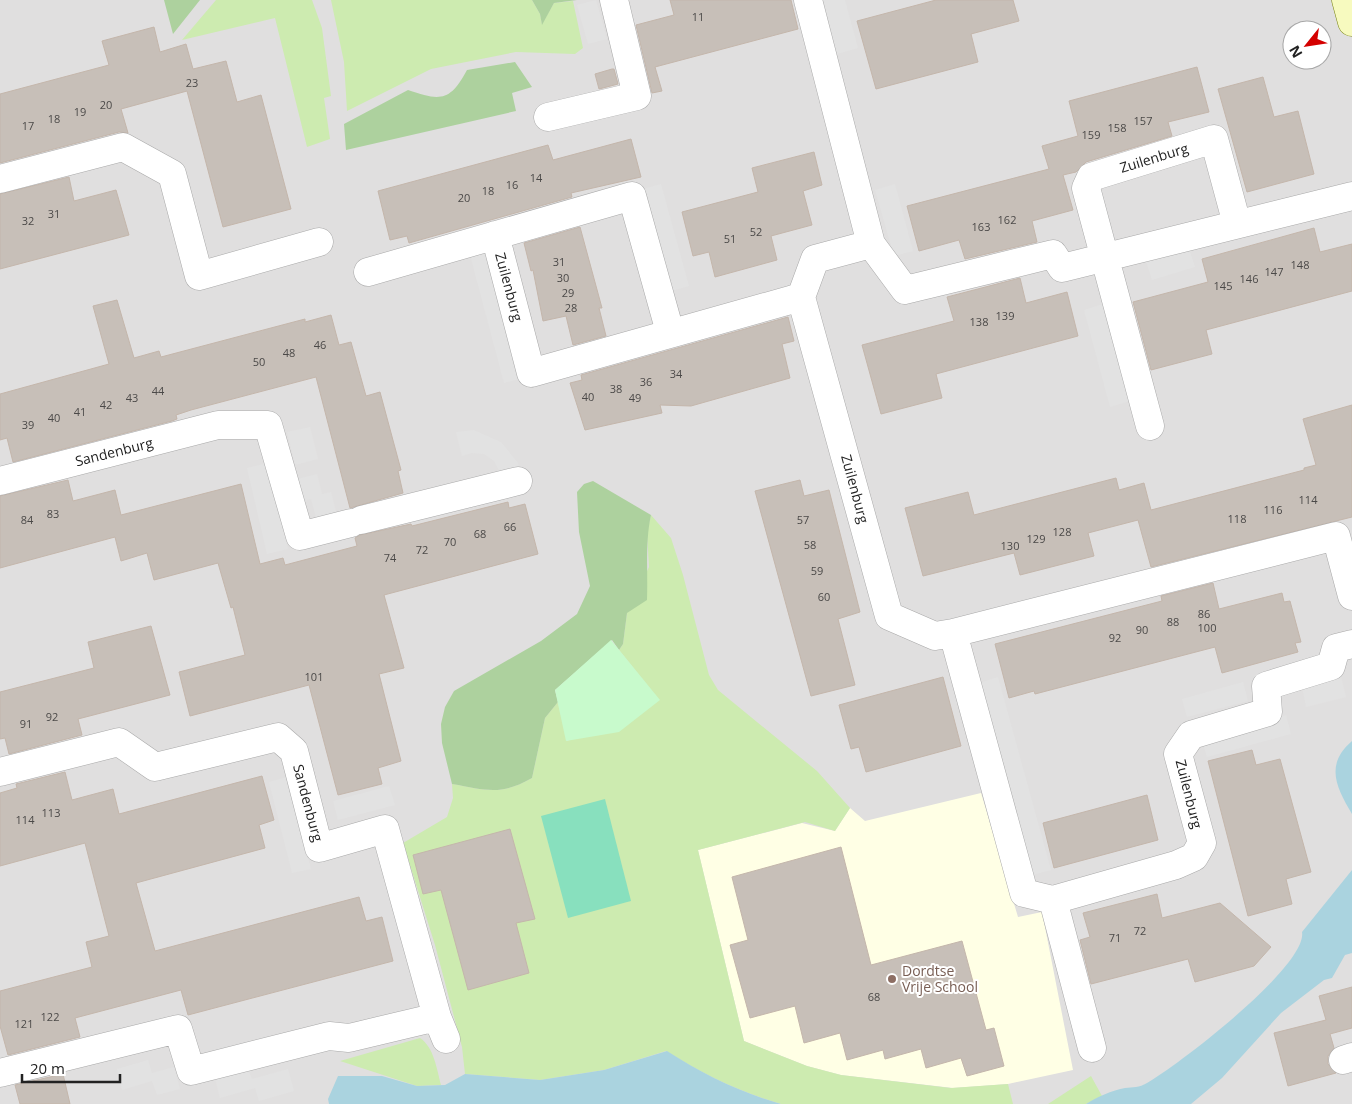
<svg xmlns="http://www.w3.org/2000/svg" width="1352" height="1104" viewBox="0 0 1352 1104" font-family="'Open Sans',sans-serif">
  <style>
    .residential { fill: #e0dfdf; fill-rule: evenodd }
    .education { fill: #ffffe5 }
    .grass { fill: #cdebb0 }
    .forest { fill: #add19e }
    .park { fill: #c8facc }
    .pitch { fill: #88e0be }
    .parking { fill: #e2e2e2 }
    .water { fill: #aad3df }
    .building { fill: #c7bfb8; stroke: #c4b6ab }
    .lines { fill: none; stroke-linecap: round; stroke-linejoin: round }
    .street-casing { stroke: #a9a9a9; stroke-width: 29 }
    .secondary-casing { stroke: #707d05; stroke-width: 29 }
    .street { stroke: #fff; stroke-width: 28 }
    .secondary { stroke: #f7fabf; stroke-width: 28 }
    .education-dot { fill: #8d6e63; stroke: #fff; stroke-width: 2 }
    .labels { text-anchor: middle; stroke-width: 4; stroke-linejoin: round; paint-order: stroke }
    .number-label { font-size: 11px; fill: #4b4948 }
    .street-label { font-size: 14px; fill: #222; stroke: #fff }
    .education-label { font-size: 14px; fill: #785e54; stroke: #fff; text-anchor: start }
  </style>
  <rect width="100%" height="100%" fill="#f2efe9"/>
  <path class="residential" d="M0,0h1352v1104h-1352zM1292,30h30v30h-30z"/>
  <path class="education" d="M981,793l37,124 24,-5 31,158 -65,14 -55,4 -112,-13 -34,-9 -63,-25 -46,-191 104,-27 33,8 15,-23 15,13z"/>
  <path class="grass" d="M216,0h96l10,28 9,68 -7,2 6,41 -23,8 -32,-129 -93,22z
    M331,0h201l8,14 2,10 12,-21 19,-2 10,47 -8,6 -59,-2 -85,17 -84,42 -3,-49z
    M651,515l20,23 12,37 26,100 9,15 99,81 33,37 -15,23 -30,-9 -107,28 46,191 63,25 34,9 110,13 57,-4 5,20h-232c-42,-12 -78,-30 -115,-53l-62,19 -64,10 -75,-6 -3,-27 -27,-102 -32,-102 44,-26 6,-19 -1,-14c35,6 48,12 80,-6l13,-60 13,-16 9,39 92,-41 -40,-50 4,-6 4,-31 22,-46 -2,-34z
    M420,1038c14,9 17,32 21,47l-24,1 -77,-25z
    M1091,1076l11,20 -16,8h-38z"/>
  <path class="forest" d="M164,0h36l-27,34z
    M532,0h45l-23,3 -12,22 -2,-11z
    M515,62l17,25 -20,6 4,18 -170,39 -2,-26 64,-34c32,11 42,12 59,-20z
    M593,481l58,34c-6,27 -3,57 -4,85l-20,13 -4,31 -4,6 -7,-10 -57,50 3,12 -13,16 -13,60c-32,18 -45,12 -80,6l-10,-41 -1,-19 4,-17 9,-16 87,-50 36,-27 13,-28 -11,-54 -2,-40 7,-8z"/>
  <path class="park" d="M611,640l49,60 -41,32 -53,9 -11,-51z"/>
  <path class="pitch" d="M605,799l26,102 -63,17 -27,-102z"/>
  <path class="parking" d="M596,0l11,39 -19,5 -11,-39z
    M822,0h23l13,48 -21,6z
    M661,184l28,102 -21,6 -28,-102z
    M895,184l18,67 -19,5 -19,-66z
    M493,249l33,128 -22,6 -34,-128z
    M1189,249l6,18 -43,13 -6,-19z
    M1103,304l27,97 -20,6 -26,-97z
    M310,427l8,32 -23,6 -8,-33z
    M474,430l27,12 17,21 3,11 -18,4 -9,-17 -10,-7 -12,-1 -10,3 -6,-24z
    M267,463l21,86 -21,5 -20,-86z
    M317,474l5,20 9,-2 6,24 -20,5 -6,-22 -8,2 -6,-22z
    M998,677l53,193 -19,5 -53,-192z
    M1341,677l5,20 -40,10 -4,-21z
    M1243,682l5,19 -61,16 -5,-18z
    M1286,715l5,19 -84,23 -6,-19z
    M287,777l24,92 -19,4 -23,-91z
    M389,786l6,19 -57,15 -5,-19z
    M148,1060l4,13 22,-6 6,22 -23,6 -5,-14 -30,9 -5,-21z
    M248,1068l4,11 36,-10 6,22 -35,10 -4,-13 -35,10 -5,-20z"/>
  <path class="water" d="M1352,741v73c-15,-26 -28,-49 0,-73z
    M1352,870v83l-7,2 -13,23 -8,2 -43,33 -59,65 -31,26h-105c9,-6 27,-14 39,-16 8,-1 14,0 22,-5 30,-17 161,-117 155,-151z
    M667,1051c36,23 72,41 114,53h-452l-1,-5 10,-23h44l35,10 28,-1 20,-11 75,6 64,-10z"/>
  <path class="building" d="M670,0h121l7,29 -143,38 7,24 -10,2 -16,-68 38,-10z
    M936,0h77l6,21 -48,13 7,28 -102,27 -19,-68z
    M154,27l6,25 26,-8 7,25 33,-8 11,41 24,-7 30,114 -68,18 -36,-136 -66,18 7,24 -9,-1 -119,31v-69l109,-29 -7,-24z
    M1197,67l12,45 -41,10 4,14 -86,26 -10,10 -13,3 10,35 -41,11 5,21 -72,17 -6,-19 -40,11 -12,-45 142,-37 -7,-23 36,-10 -9,-35z
    M612,69h2l4,15 -19,5 -4,-15z
    M1263,77l11,40 24,-6 16,63 -67,18 -29,-103z
    M631,139l10,38 -70,16 1,4 -163,46 -2,-7 -17,4 -12,-49 170,-46 5,15z
    M814,152l8,33 -19,6 9,34 -41,11 6,24 -62,17 -6,-25 -16,4 -11,-44 76,-20 -6,-24z
    M69,177l5,24 42,-11 13,45 -129,34v-75z
    M580,227l22,81h-3l7,28 -33,9 -7,-29 -23,5 -10,-51 -2,1 -7,-28z
    M1314,228l6,24 32,-8v47l-146,39 6,24 -61,16 -18,-68 75,-20 -6,-23z
    M1020,278l6,25 41,-11 11,44 -142,38 6,24 -61,16 -19,-69 92,-24 -7,-24z
    M117,300l17,58 25,-7 2,6 144,-38v3l26,-7 8,30 12,-3 15,54 14,-4 21,78 -3,1 5,22 -53,15 -34,-131 -125,33 -15,5 1,4 -5,2 -159,41 -6,-24 -7,2v-46l109,-30 -16,-58z
    M788,317l6,24 -12,3 8,34 -99,28 -31,-1 2,8 -77,17 -15,-47 12,-3 -1,-5z
    M1352,405v112l-201,50 -13,-47 -50,13 6,23 -74,19 -6,-22 -91,23 -18,-68 63,-16 6,23 142,-37 3,12 25,-7 7,27 153,-40v-2l12,-3 -13,-46z
    M68,480l5,21 42,-11 6,25 120,-31 19,80 23,-6 2,7 72,-19 -2,-8 5,-3 51,-11 1,2 96,-24 1,6 16,-4 13,50 -154,41 20,73 -25,6 22,87 -23,7 4,16 -44,11 -29,-110 -119,31 -11,-44 66,-17 -12,-48 -2,1 -13,-45 -64,17 -7,-27 -26,8 -6,-24 -115,31v-72z
    M800,480l4,16 25,-6 31,122 -22,7 17,66 -44,11 -56,-205z
    M1213,583l6,26 63,-16 2,9 6,-1 11,41 -6,1 3,9 -76,21 -7,-26 -180,47 -1,-3 -25,7 -14,-54 167,-43 -1,-5z
    M151,626l19,69 -92,24 4,16 -73,19 -4,-16 -5,1v-47l94,-24 -6,-26z
    M943,677l18,69 -95,26 -7,-25 -8,2 -12,-44z
    M1252,750l4,15 24,-6 31,113 -25,7 6,25 -44,12 -40,-155z
    M65,772l7,28 41,-11 6,25 143,-38 12,44 -15,5 6,23 -129,35 19,68 204,-54 7,24 16,-4 11,44 -205,54 -7,-25 -106,28 5,19 -72,18 -8,-29v-35l92,-24 -6,-25 23,-6 -24,-93 -85,23v-73l17,-5 -1,-4z
    M1147,795l11,45 -104,28 -11,-45z
    M510,829l25,90 -19,4 13,50 -61,17 -27,-100 -18,4 -10,-39z
    M841,847l30,118 91,-24 24,89 8,-2 10,38 -37,10 -6,-18 -35,10 -5,-19 -36,10 -2,-9 -36,10 -7,-27 -36,10 -9,-37 -45,12 -20,-73 18,-5 -16,-63z
    M1157,894l5,24 58,-15 51,44 -17,19 -59,16 -7,-23 -97,25 -11,-44 10,-3 -7,-24z
    M1352,987v41l-22,6 4,14 -6,8v8l8,9 -48,13 -14,-53 52,-13 -7,-24z
    M63,1074l7,30h-50l-5,-19z"/>
  <g class="lines">
    <defs>
      <path id="street" d="M808,0l63,244 -56,15 -14,38 88,319 46,20 18,-3 383,-97 16,60
        M548,117l89,-21 -23,-96
        M0,179l123,-32 49,27 27,102 120,-34
        M495,235l36,138 270,-76
        M871,244l34,46 148,-36 9,14 290,-72
        M368,272l264,-76 38,136
        M1150,426l-64,-238 5,-11 123,-38 23,85
        M0,481l218,-56h50l32,111 51,-13
        M361,520l157,-39
        M953,633l71,260 29,7 123,-35 18,-8 8,-14 -24,-89 13,-19 77,-23 -2,-26 65,-20 5,-18 16,-4
        M0,772l119,-30 36,25 123,-30 16,14 25,97 66,-19 52,188 9,22
        M1053,900l39,148
        M1343,1060l9,-3
        M0,1073l178,-44 13,42 138,-35 20,2 88,-21"/>
      <path id="secondary" d="M1346,0l6,22"/>
    </defs>
    <use href="#street" class="street-casing"/>
    <use href="#secondary" class="secondary-casing"/>
    <use href="#street" class="street"/>
    <use href="#secondary" class="secondary"/>
  </g>
  <circle class="education-dot" cx="892" cy="979" r="5"/>
  <g class="labels">
    <g class="number-label">
      <text x="698" y="21">11</text>
      <text x="192" y="87">23</text>
      <text x="106" y="109">20</text>
      <text x="80" y="116">19</text>
      <text x="54" y="123">18</text>
      <text x="1143" y="125">157</text>
      <text x="28" y="130">17</text>
      <text x="1117" y="132">158</text>
      <text x="1091" y="139">159</text>
      <text x="536" y="182">14</text>
      <text x="512" y="189">16</text>
      <text x="488" y="195">18</text>
      <text x="464" y="202">20</text>
      <text x="54" y="218">31</text>
      <text x="1007" y="224">162</text>
      <text x="28" y="225">32</text>
      <text x="981" y="231">163</text>
      <text x="756" y="236">52</text>
      <text x="730" y="243">51</text>
      <text x="559" y="266">31</text>
      <text x="1300" y="269">148</text>
      <text x="1274" y="276">147</text>
      <text x="563" y="282">30</text>
      <text x="1249" y="283">146</text>
      <text x="1223" y="290">145</text>
      <text x="568" y="297">29</text>
      <text x="571" y="312">28</text>
      <text x="1005" y="320">139</text>
      <text x="979" y="326">138</text>
      <text x="320" y="349">46</text>
      <text x="289" y="357">48</text>
      <text x="259" y="366">50</text>
      <text x="676" y="378">34</text>
      <text x="646" y="386">36</text>
      <text x="616" y="393">38</text>
      <text x="158" y="395">44</text>
      <text x="588" y="401">40</text>
      <text x="132" y="402">43</text>
      <text x="635" y="402">49</text>
      <text x="106" y="409">42</text>
      <text x="80" y="416">41</text>
      <text x="54" y="422">40</text>
      <text x="28" y="429">39</text>
      <text x="1308" y="504">114</text>
      <text x="1273" y="514">116</text>
      <text x="53" y="518">83</text>
      <text x="1237" y="523">118</text>
      <text x="27" y="524">84</text>
      <text x="803" y="524">57</text>
      <text x="510" y="531">66</text>
      <text x="1062" y="536">128</text>
      <text x="480" y="538">68</text>
      <text x="1036" y="543">129</text>
      <text x="450" y="546">70</text>
      <text x="810" y="549">58</text>
      <text x="1010" y="550">130</text>
      <text x="422" y="554">72</text>
      <text x="390" y="562">74</text>
      <text x="817" y="575">59</text>
      <text x="824" y="601">60</text>
      <text x="1204" y="618">86</text>
      <text x="1173" y="626">88</text>
      <text x="1207" y="632">100</text>
      <text x="1142" y="634">90</text>
      <text x="1115" y="642">92</text>
      <text x="314" y="681">101</text>
      <text x="52" y="721">92</text>
      <text x="26" y="728">91</text>
      <text x="51" y="817">113</text>
      <text x="25" y="824">114</text>
      <text x="1140" y="935">72</text>
      <text x="1115" y="942">71</text>
      <text x="874" y="1001">68</text>
      <text x="50" y="1021">122</text>
      <text x="24" y="1028">121</text>
    </g>
    <g class="street-label">
      <text transform="translate(1154 158) rotate(-17)" y="5">Zuilenburg</text>
      <text transform="translate(509 287) rotate(75)" y="5">Zuilenburg</text>
      <text transform="translate(114 452) rotate(-14)" y="5">Sandenburg</text>
      <text transform="translate(855 489) rotate(75)" y="5">Zuilenburg</text>
      <text transform="translate(1189 794) rotate(76)" y="5">Zuilenburg</text>
      <text transform="translate(308 803) rotate(75)" y="5">Sandenburg</text>
    </g>
    <g class="education-label">
      <text x="902" y="976">Dordtse<tspan x="902" dy="16">Vrije School</tspan></text>
    </g>
  </g>
  <g transform="translate(1307 45) rotate(240)"><circle r="24" fill="#ffffff" stroke="#a7a7a7"/>
  <path d="M0-4L9 19L0 12L-9 19Z" fill="#d40000"/>
  <text y="-8" font-size="14" font-weight="bold" text-anchor="middle" fill="#222222">N</text>
  </g>
  <path d="M22 1074v8h98v-8" fill="none" stroke="#222222" stroke-width="2.5"/>
  <text x="30" y="1074" font-size="15" fill="#222222" stroke="#ffffff" stroke-width="4" paint-order="stroke">20 m</text>
</svg>
